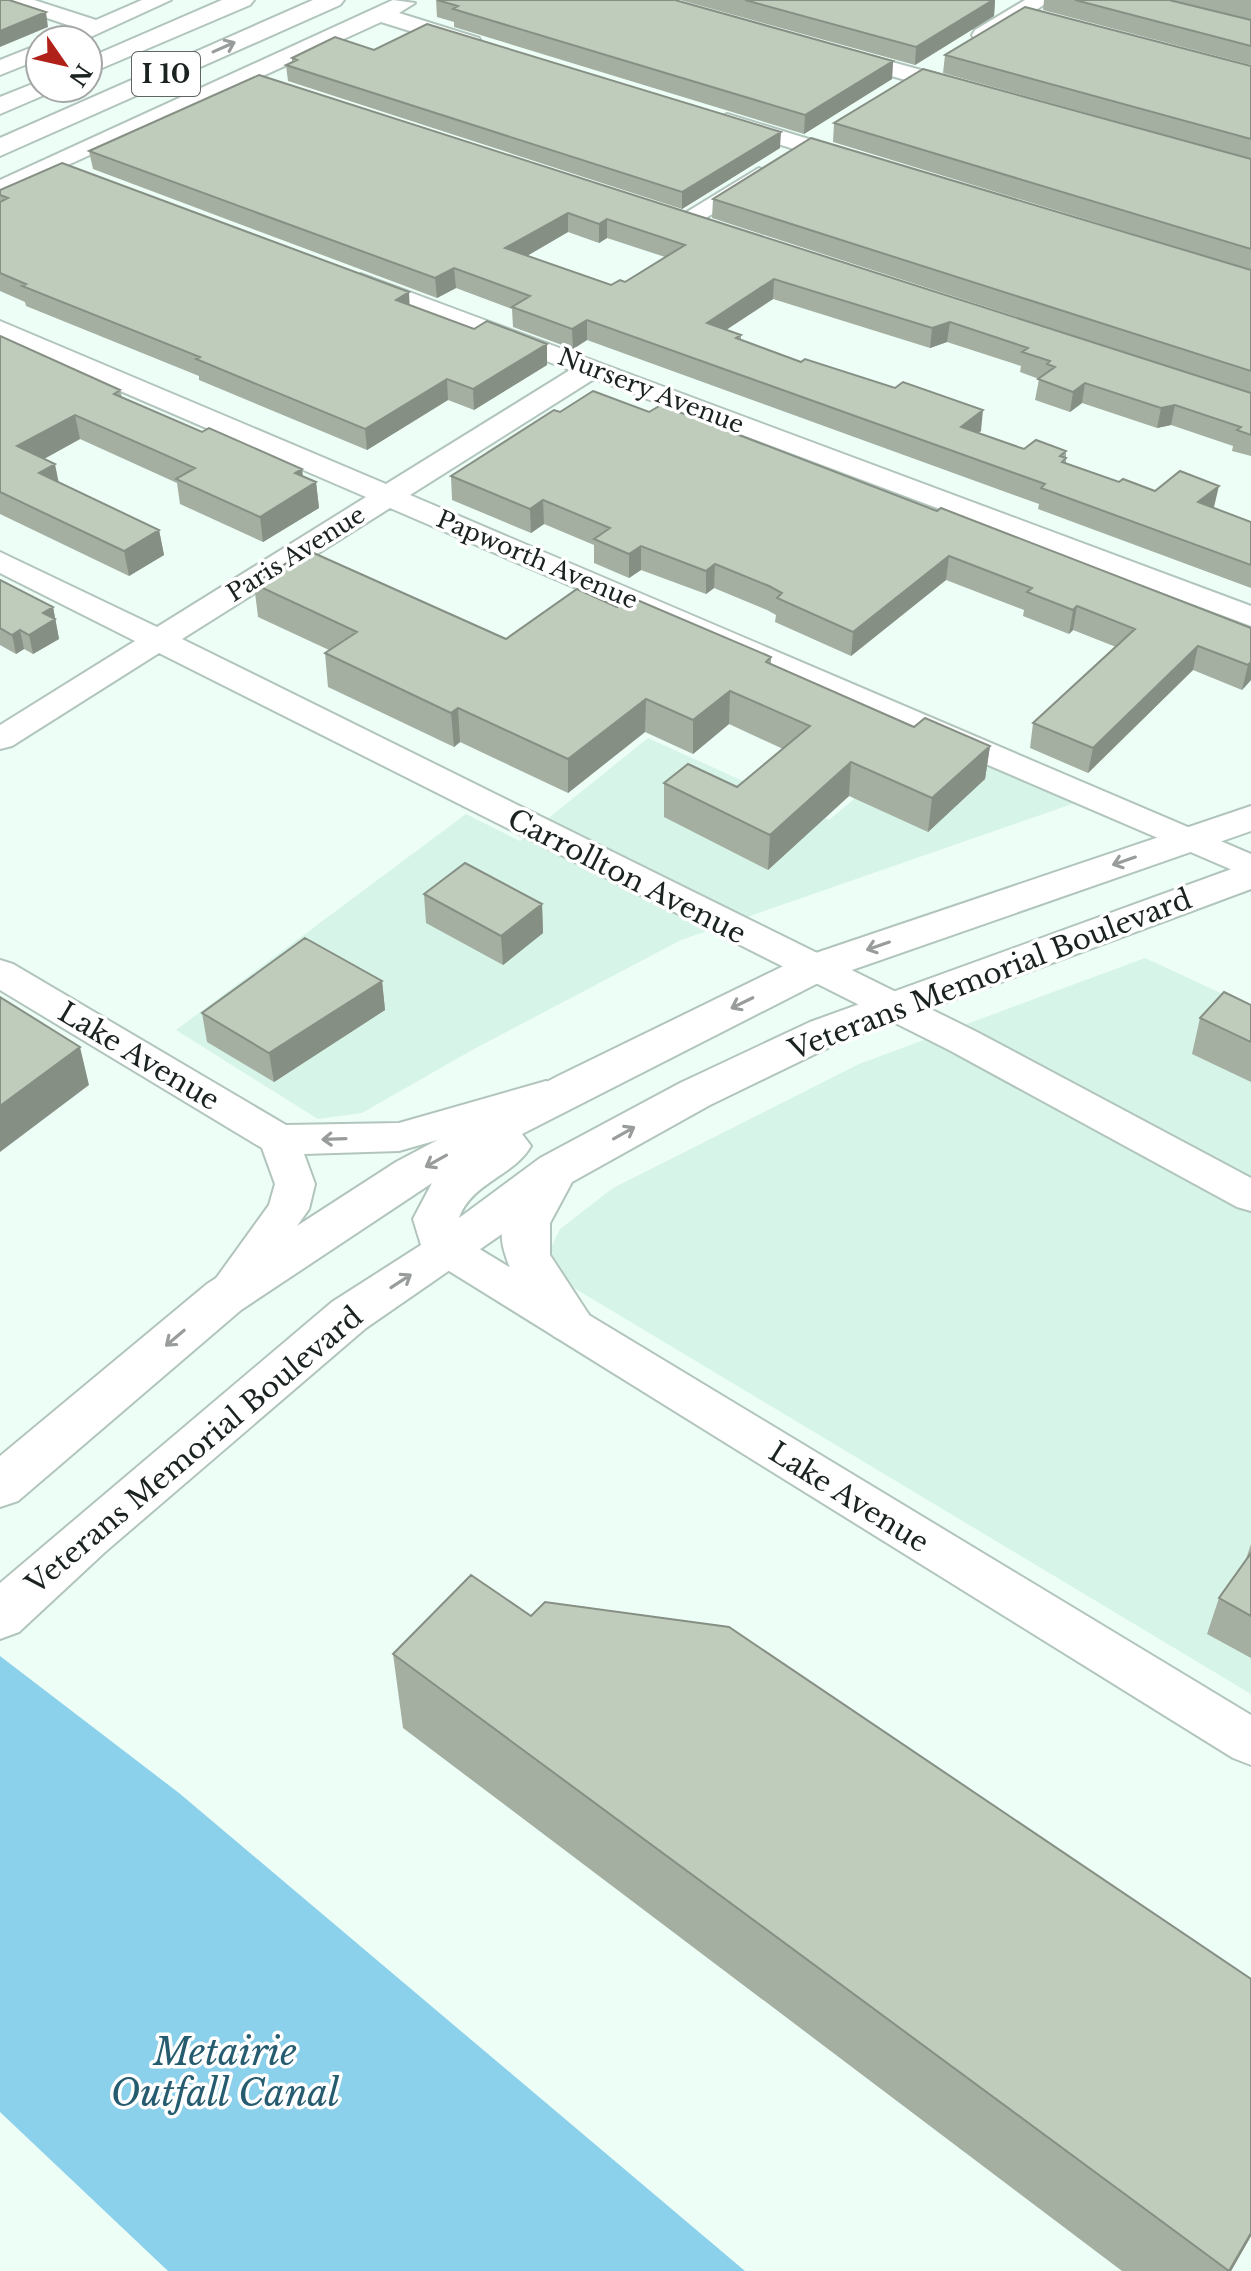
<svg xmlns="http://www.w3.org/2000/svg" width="1251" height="2271" viewBox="0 0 1251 2271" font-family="'Libre Baskerville',serif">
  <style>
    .built { fill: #d7f4e8 }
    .water { fill: #8cd1eb }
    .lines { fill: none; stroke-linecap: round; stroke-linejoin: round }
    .minor-casing { stroke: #b1c5bc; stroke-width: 4 }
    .major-casing { stroke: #b1c5bc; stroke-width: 4 }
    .highway-casing { stroke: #b1c5bc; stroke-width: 4 }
    .minor { fill: #fff; fill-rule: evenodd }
    .major { fill: #fff; fill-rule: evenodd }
    .highway { fill: #fff; fill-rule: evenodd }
    .wall { fill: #a4afa2; fill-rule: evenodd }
    .shaded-wall { fill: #868f84 }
    .building { fill: #bfccbc; stroke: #868f84; stroke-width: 2; fill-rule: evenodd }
    .oneway { stroke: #989c9b }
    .labels { text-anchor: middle; stroke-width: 7; stroke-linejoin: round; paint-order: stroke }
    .far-street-label { font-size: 24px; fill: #1b2320; stroke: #fff }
    .shield { fill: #fff; stroke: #5f6563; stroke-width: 2 }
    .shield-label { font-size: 26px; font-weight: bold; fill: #1b2320 }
    .street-label { font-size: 28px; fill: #1b2320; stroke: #fff }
    .near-water-label { font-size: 36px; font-style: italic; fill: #255c6f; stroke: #fff }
  </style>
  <rect width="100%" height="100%" fill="#edfef7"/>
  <path class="built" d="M930,735l145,68 -394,137 -207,109 -112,64 -44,6 -142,-89 290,-216 54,27 128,-103 181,82z
    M1145,958l106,49v687l-687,-412 -17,-26 13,-27 53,-41 246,-124z"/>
  <path class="water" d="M0,1656l179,137 566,478h-577l-168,-159z"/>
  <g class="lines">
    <defs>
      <path id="minor" d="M1,0h33l62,20 46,-20h29l-87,40h-29l22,-12 -72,-24z
        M393,0l22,3 -16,10 80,25 3,5 -11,7 -90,-28 -381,174v-16z
        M1025,0h26l-60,40h-16l-3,-5 3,-5z
        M40,44v15l-40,16v-15z
        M841,48l131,36 3,5 -11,7 -131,-36 -3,-5z
        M727,114l134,41 4,5 -12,7 -134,-41 -4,-5z
        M759,168l12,7 -4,5 -74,46 -9,2 -12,-7z
        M361,274l890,332v20l-657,-247 -184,116 841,359v24l-861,-370 -208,131 795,393 274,146v33l-14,-4 -288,-157 -790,-397 -147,93 -12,3v-24l135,-84 -135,-68v-21l157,75 209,-130 -366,-158v-18l386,163 184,-114 -218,-83 -4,-5z
        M0,960l13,4 273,161 113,-2 147,-42 14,4 6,10 -6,10 -161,46 -95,3 11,30 -6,25 -69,98 -15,4 -15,-4 -6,-12 65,-90 6,-21 -13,-36 -262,-158z
        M448,1234l15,5 788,476v50l-18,-7 -800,-497 -6,-11 6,-11z"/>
      <path id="major" d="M1251,806v25l-425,148 -304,155 9,12c-17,30 -60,37 -72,72l81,-60 140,-75 130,-61 441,-160v27l-411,153 -130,63 -138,77 -22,41v32l45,69 -7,13c-11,4 -19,7 -31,1 -20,-10 -58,-81 -55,-104l-136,94 -261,224 -86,80 -19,7v-56l332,-281 89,-57 -8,-26 19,-36 -191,127 -223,191 -18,6v-51l207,-172 189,-122 162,-86 240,-117z"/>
      <path id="highway" d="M222,0h32l-4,5 -162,69v-16z
        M313,0h31l-4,5 -340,151v-18z
        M40,81v7h12l-3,5 -49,21v-17z"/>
    </defs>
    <use href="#minor" class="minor-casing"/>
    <use href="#major" class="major-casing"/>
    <use href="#highway" class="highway-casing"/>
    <use href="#minor" class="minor"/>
    <use href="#major" class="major"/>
    <use href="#highway" class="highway"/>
  </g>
  <path class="wall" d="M436,0l457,61 -1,18 -88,55 -350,-107v-5l-17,-5z
    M680,0h315l-1,16 -79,49z
    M1044,0h207v65l-208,-55z
    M374,50l406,98 -98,61 -394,-128 -2,-16 6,-3v-4z
    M945,55l306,11v93l-308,-86z
    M259,75l992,318v63l-19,-5 1,-5 -62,-21 -14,3 -75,-25 -12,9 -35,-12 4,-21 -19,-7 1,-6 -74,-24 -17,6 -157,-49 -47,31 15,5v5l240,91 -3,2 46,16 42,2v12l53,19 95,25 -1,1 38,14v66l-213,-79 1,-5 -452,-164 -14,9 -60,-22 -1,-18 -56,-21 -19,10 -344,-129 -4,-18zM568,232l31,11 8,-5 58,19 -40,25 -14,3 -84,-29z
    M834,123l417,36v111l-418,-128z
    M0,190l410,115 64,24 73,15v21l-73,45 -26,-10 -81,50 -168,-70v-4l-173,-70 -1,-4 -25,-11z
    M713,199l538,71v123l-539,-175z
    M0,336l120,54 2,7 194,85 3,26 -56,34 -83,-38 -3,-21 -97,-44 -36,20 14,23 101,48 5,25 -35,21 -129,-62z
    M560,412h89l288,99 314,117v52l-9,10 -49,-20 -105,103 -58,-25 3,-25 83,-76 -43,-17 -4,4 -46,-18 1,-6 -78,-30 -95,76 -76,-34 1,-7 -9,-5 -53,-22 -8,6 -65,-24 -12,8 -35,-15v-18l-50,-21 -13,9 -79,-33 -1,-24z
    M0,580l53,27 6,32 -26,15 -9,-5 -8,5 -16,-9z
    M254,584l252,55 111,-32 154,50v7l143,63 76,19 -5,33 -57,53 -79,-36 -81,74 -104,-53v-34l73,4 46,-38 -54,-25 -36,30 -48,-22 -77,61 -108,-51 -6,5 -126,-60 -3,-34 4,-3 -71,-33z
    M424,894l118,10 1,29 -40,32 -77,-42z
    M382,981l3,29 -111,72 -67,-40 -5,-29z
    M1251,1005v77l-59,-28 8,-36z
    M1251,1544v114l-44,-24 12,-36 26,-36z
    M531,1616l720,620 -20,35h-109l-719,-543 -10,-74z"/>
  <path class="shaded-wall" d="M993,0h2l-1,16 -79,49 1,-18z
    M46,12l2,15 -48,20v-16z
    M893,61l-1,18 -88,55 1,-19z
    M781,132l-1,16 -98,61v-17z
    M568,213v19l-62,36 -1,-20z
    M607,219v19l-8,5v-19z
    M454,268l2,20 -19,10 -2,-20z
    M774,279l-1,20 -67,44 1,-20z
    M409,292l1,21 -14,-13z
    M587,320v20l-14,9 -1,-20z
    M950,322l-3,20 -17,6 2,-20z
    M547,344v21l-73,45 -1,-21z
    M447,379l1,21 -81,50 -2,-21z
    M1085,383l-3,20 -12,9 3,-20z
    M1175,405l-4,20 -14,3 4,-20z
    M983,410l-2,21 -22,16 2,-20z
    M75,415l5,24 -58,32 -5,-25z
    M55,464l5,25 -21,-16z
    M302,469l3,21 11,-8 3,26 -56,34 -3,-25 35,-44z
    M1219,486l-5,21 -20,16 4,-21z
    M543,500l1,24 -13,9 -1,-24z
    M159,530l5,25 -35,21 -5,-25z
    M641,546v24l-12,8v-24z
    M949,556l-3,24 -95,76 2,-24z
    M715,564l-1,24 -8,6v-23z
    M1077,606l-4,24 -4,4 4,-24z
    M53,607l6,32 -26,15 -4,-19 14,-22z
    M20,630l4,19 -8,5 -4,-19z
    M1198,646l-5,24 -105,103 5,-25z
    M1251,662v18l-9,10 6,-25z
    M730,691l-1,33 -36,30v-34z
    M646,699l-1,33 -77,61v-34z
    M458,708l2,34 -6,5 -3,-34z
    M990,746l-5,33 -57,53 4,-34z
    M851,762l-2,34 -81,74 2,-35z
    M542,904l1,29 -40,32 -2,-29z
    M382,981l3,29 -111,72 -5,-29z
    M80,1047l9,38 -89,67v-46z
    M1251,2233v3l-20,35h-2z"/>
  <path class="building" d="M0,0h9l37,12 -46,19z
    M437,0h238l218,61 -88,54 -352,-106 5,-3z
    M745,0h248l-77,47z
    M1075,0h94l82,20v26z
    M1025,7l226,59v73l-306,-84z
    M427,24l354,108 -99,60 -396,-127 11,-5 -5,-2 43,-21 39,13z
    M923,69l328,90v90l-417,-126z
    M259,75l992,318v42l-14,-5 4,-3 -66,-22 -14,3 -76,-25 -12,9 -35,-13 17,-12 -8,-3 3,-3 -28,-9 6,-4 -78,-26 -18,6 -158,-49 -67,44 34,12 -5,3 65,24 4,-3 90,29 8,-6 80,28 -22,17 63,22 12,-9 30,11 -6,5 6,2 -4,4 57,20 4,-3 32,12 25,-20 39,15 -21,16 53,20v43l-210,-77 4,-4 -458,-164 -15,9 -60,-22 18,-11 -76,-28 -19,10 -346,-127zM568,213l31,11 8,-5 78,26 -60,37 -5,-2 -9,5 -106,-37z
    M811,138l440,132v101l-538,-172z
    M62,163l347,129 -13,8 78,29 13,-8 60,23 -74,45 -26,-10 -82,50 -169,-70 4,-2 -178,-71 4,-2 -26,-11v-71l8,-4 -8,-3v-5z
    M0,336l120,54 -6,4 88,38 7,-4 93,41 -7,4 21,9 -56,35 -84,-38 19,-11 -120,-53 -58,31 38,18 -16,9 120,57 -35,21 -124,-59z
    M593,391l56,21 12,-7 276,106 4,-3 310,120v34l-3,3 -50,-19 -105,102 -60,-25 102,-94 -58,-23 -4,4 -46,-18 5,-4 -83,-32 -96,76 -76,-34 5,-5 -13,-7 -54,-22 -9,7 -65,-25 -12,8 -35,-15 16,-11 -67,-28 -13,9 -79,-33 103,-66 6,2z
    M307,550l199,89 71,-50 40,18 13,-10 141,60 -5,5 148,65 11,-9 65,28 -58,52 -81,-36 -81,73 -106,-52 24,-19 49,23 73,-61 -80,-35 -37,29 -47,-21 -78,60 -110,-51 -7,5 -126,-60 32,-21 -103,-48z
    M0,580l53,27 -10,6 12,6 -26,16 -9,-5 -8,5 -12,-7z
    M465,863l77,41 -41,32 -77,-42z
    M305,938l77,43 -113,72 -67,-40z
    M1224,992l27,13v37l-51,-24z
    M0,997l80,50 -80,59z
    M1251,1553v63l-32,-18z
    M471,1575l60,41 14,-14 184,25 522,352v254l-22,38 -836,-617z"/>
  <defs><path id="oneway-shaft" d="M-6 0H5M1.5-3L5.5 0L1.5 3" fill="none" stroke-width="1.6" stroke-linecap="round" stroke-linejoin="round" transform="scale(2)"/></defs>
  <g class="oneway">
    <use href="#oneway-shaft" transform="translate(224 47) rotate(-24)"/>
    <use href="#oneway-shaft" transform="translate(1124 861) rotate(161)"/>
    <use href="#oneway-shaft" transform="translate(878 946) rotate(161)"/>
    <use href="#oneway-shaft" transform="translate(742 1003) rotate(154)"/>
    <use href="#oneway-shaft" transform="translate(624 1133) rotate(-29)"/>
    <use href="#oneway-shaft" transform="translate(334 1139) rotate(178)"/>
    <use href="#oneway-shaft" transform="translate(436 1161) rotate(151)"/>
    <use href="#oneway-shaft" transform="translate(401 1281) rotate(-33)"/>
    <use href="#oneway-shaft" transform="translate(175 1338) rotate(140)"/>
  </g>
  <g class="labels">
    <g class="far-street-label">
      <text transform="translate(651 391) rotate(21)" y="8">Nursery Avenue</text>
      <text transform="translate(296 554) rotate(-32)" y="8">Paris Avenue</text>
      <text transform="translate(537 560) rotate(23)" y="8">Papworth Avenue</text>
    </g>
    <rect class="shield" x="132" y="52" width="68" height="44" rx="6"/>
    <g class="shield-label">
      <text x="166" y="83">I 10</text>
    </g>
    <g class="street-label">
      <text transform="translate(627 876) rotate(27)" y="10">Carrollton Avenue</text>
      <text transform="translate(990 974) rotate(-21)" y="10">Veterans Memorial Boulevard</text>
      <text transform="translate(139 1056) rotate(31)" y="10">Lake Avenue</text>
      <text transform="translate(194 1450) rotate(-40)" y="10">Veterans Memorial Boulevard</text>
      <text transform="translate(849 1497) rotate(32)" y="10">Lake Avenue</text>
    </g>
    <g class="near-water-label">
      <text x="225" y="2065">Metairie<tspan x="225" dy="41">Outfall Canal</tspan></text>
    </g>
  </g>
  <g transform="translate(64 64) rotate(124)"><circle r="38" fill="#ffffff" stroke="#a4a7a6" stroke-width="2"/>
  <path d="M0-6L14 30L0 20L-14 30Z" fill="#b0211a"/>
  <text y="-12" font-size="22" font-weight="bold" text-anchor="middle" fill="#1b2320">N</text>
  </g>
</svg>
